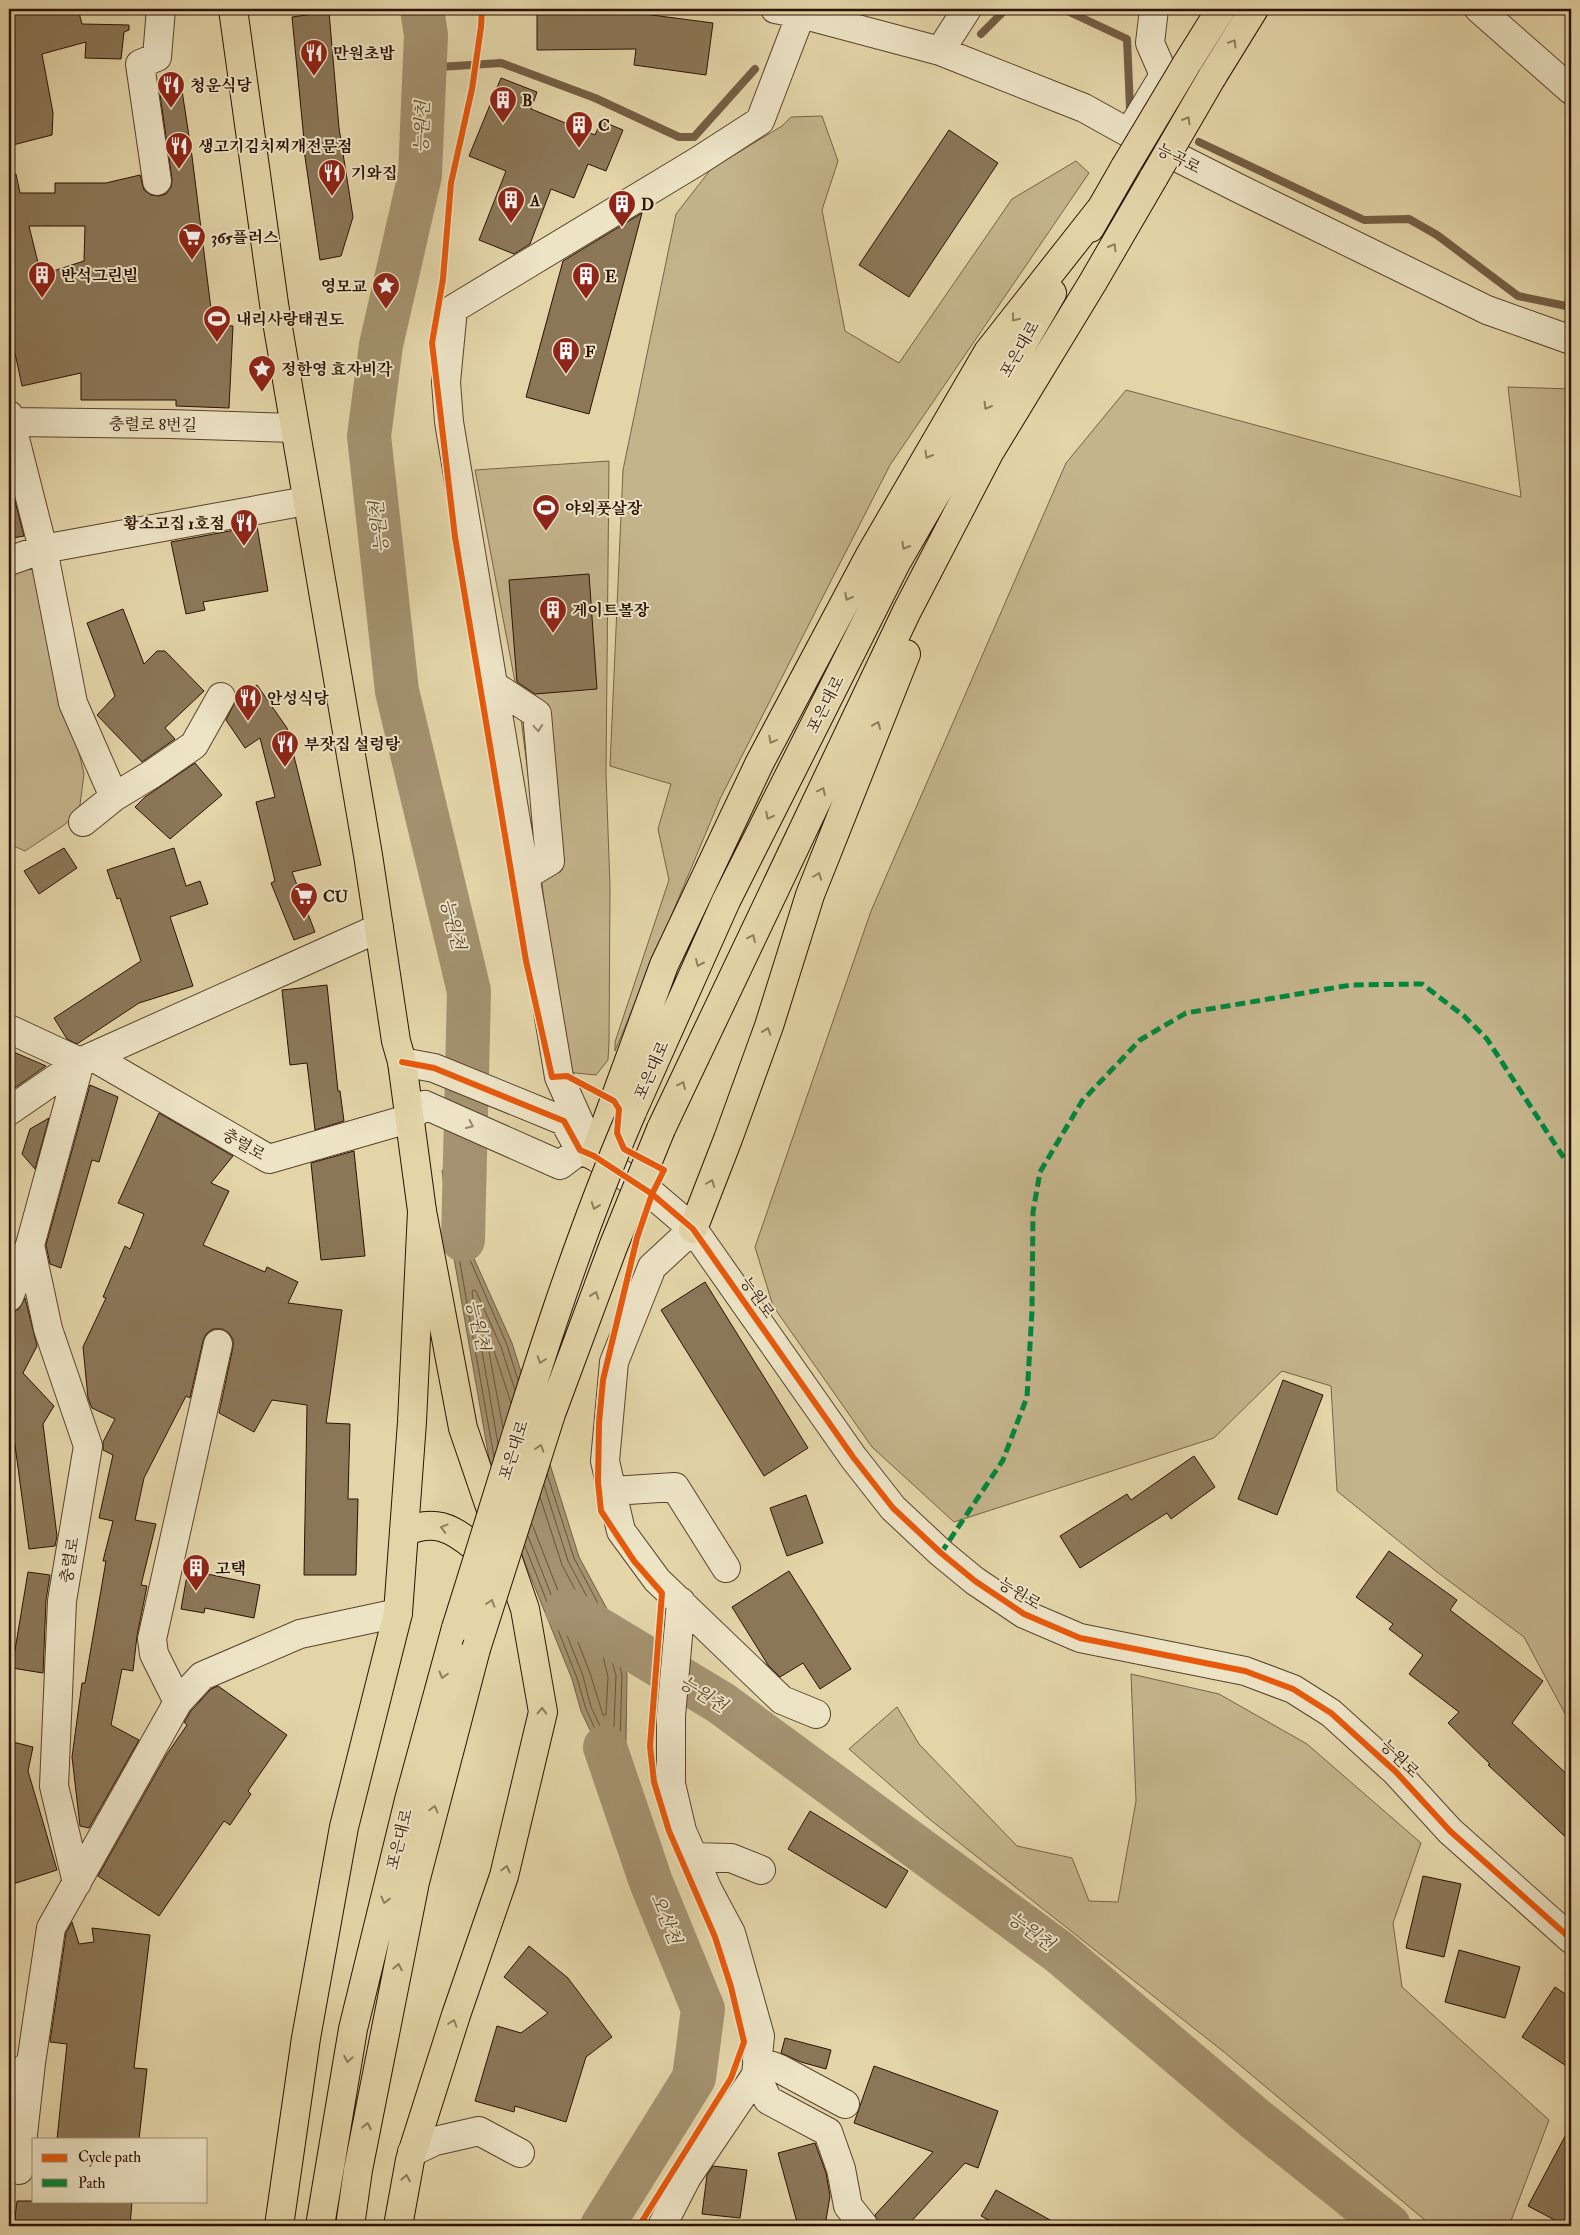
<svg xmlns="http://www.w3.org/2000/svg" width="1580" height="2235" viewBox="0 0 1580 2235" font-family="'IM FELL Double Pica','Noto Serif KR',serif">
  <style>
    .green { fill: #c4b48c; stroke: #786247 }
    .water { fill: #a49270; stroke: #745e44 }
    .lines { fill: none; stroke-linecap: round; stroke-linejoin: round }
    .shore { stroke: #685239; stroke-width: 1 }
    .stream { stroke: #745e44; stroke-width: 8 }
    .river { stroke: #a49270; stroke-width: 44 }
    .building { fill: #8b7758; stroke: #2b1102; fill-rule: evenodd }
    .minor-casing { stroke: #59422c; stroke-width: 30 }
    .major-casing { stroke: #2b1102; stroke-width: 30 }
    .highway-casing { stroke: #2b1102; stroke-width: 30 }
    .minor { stroke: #ede4c6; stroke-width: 28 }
    .major { stroke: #e3d5a8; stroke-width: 28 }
    .highway { stroke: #e3d5a8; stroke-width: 28 }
    .highway-bridge-casing { stroke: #2b1102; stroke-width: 30; stroke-linecap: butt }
    .highway-bridge { stroke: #e3d5a8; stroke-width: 28 }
    .quiet { stroke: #00873e; stroke-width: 5; stroke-dasharray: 10 5; stroke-linecap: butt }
    .cycleway-casing { stroke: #ede4c6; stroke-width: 9 }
    .cycleway { stroke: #e8590c; stroke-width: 6 }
    .oneway { stroke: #907d5d }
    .oneway2 { stroke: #96856e }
    .labels { text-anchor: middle; stroke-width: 4; stroke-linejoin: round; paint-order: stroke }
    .poi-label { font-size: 16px; font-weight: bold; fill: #2b1102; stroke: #ede4c6; text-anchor: start }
    .street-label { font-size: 16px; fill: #2b1102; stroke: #ede4c6 }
    .water-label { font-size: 18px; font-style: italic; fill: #5b452e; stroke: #ede4c6 }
  </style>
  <rect width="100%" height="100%" fill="#e3d5a8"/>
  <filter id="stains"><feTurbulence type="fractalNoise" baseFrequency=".004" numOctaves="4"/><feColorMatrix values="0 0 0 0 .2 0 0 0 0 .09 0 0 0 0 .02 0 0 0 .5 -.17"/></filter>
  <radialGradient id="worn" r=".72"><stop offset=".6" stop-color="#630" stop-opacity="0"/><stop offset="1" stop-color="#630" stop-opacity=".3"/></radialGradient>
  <path class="green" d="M822,116l16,45 -16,49 23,121 54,32 113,-164 64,-38 13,12 -199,292 -170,334 -105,252v-9l54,-162 -11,-51 13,-45 -61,-18 13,-296 53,-256 35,-45 71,-43 9,-9z
    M1508,387l63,2v1336l-47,-88 -87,-65 -100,-81 -6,-105 -49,-15 -68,67 -260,84 -82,-75 -99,-141 -18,-59 116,-336 195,-448 60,-73 395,107z
    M609,461l-3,312 4,114 -1,155 -1,18 -12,15 -30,-3 -47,-369 -44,-233z
    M35,566l49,208 -5,38 -15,13 -39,26 -16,-7v-272z
    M1131,1674l88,20 88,50 114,99 -28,80 9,64 147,133 -40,106h-77l-208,-174 -296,-234 -79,-69 48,-42 22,37 98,102 55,12 17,43 29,1 18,-101z"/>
  <path class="water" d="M442,1170l43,20 -13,64 40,89 67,214 36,67 12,51 -2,129 -44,-93 -9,-32 -47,-116 -36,-105 -41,-234z"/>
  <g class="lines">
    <path class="shore" d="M457,1191l15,6 -8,34 -3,-1z
      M503,1428l-14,-76 2,-3 3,2 17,52
      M498,1444l-26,-151 1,-3 3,1 25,56 14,43
      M494,1457l-41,-234 -5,-40 2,-3 29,13 -11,62 39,90 11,35
      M532,1524l58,149 13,42h3l2,-38 -11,-46 -35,-66 -22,-68
      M528,1536l55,140 8,31 19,40 3,1 3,-72 -12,-47 -36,-68 -24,-76
      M525,1546l52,132 9,31 29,64 4,1 3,-99 -12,-49 -36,-68 -27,-84"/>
    <path class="stream" d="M1063,9l64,30 3,69
      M981,34l25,-25
      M424,68l77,-5 94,35 84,39h15l61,-68
      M1199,142l165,78 45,-1 28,16 81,61 53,11"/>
    <path class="river" d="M422,9l4,26 -6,140 -39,170 -12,91 28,255 72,300 -6,249
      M567,1610l154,93 338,249 194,165 136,109
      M602,2226l92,-148 9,-69 -52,-127 -46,-135"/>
  </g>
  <path class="building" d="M9,9h40l1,5 28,-5 4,15 47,1v5l-5,2 -3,27 -36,-1 1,-16 -44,12 11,59 -1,22 -43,11z
    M537,9h92v3l84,11 -7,52 -72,-10 2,-16 -99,1z
    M329,12l10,116 14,89 -12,39 -21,4 -16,-110h1l-13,-133z
    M501,78l36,14 -6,17 64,26 6,-14 22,9 -17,41 -18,-7 -14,34 -23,-9 -21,55 -16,10 -35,-14 27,-69 -37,-15z
    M181,84l11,72 21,169 20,1 -4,82 -53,-2v-6h-95v-27l-59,13 -13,-61v-39l5,-1 -5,-19v-91l7,-1 4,19h35v-10h51l34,-8 4,15 7,5 8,1 7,-2 5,-7 1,-8 -13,-91zM29,226h56l-1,35 -43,14z
    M949,130l49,33 -89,134 -50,-32z
    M642,213l-53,201 -63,-17 37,-136z
    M14,497l10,39 -11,2 -4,-20v-20z
    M257,526l11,65 -65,11 2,8 -19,4 -15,-72z
    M589,574l8,115 -62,5 -18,-12 -8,-102z
    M123,609l21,55 13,-13h8l39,40 -39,37 10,11 -33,23 -45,-47 18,-19 -28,-73z
    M257,685l30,43 34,137 -29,7 23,60 -21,8 -23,-57 4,-2 -19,-79 19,-5 -15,-59 -15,10 -19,-28 10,-20z
    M195,763l27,32 -52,44 -35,-32 10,-10z
    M64,848l13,20 -38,26 -15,-23z
    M174,848l12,38 14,-5 8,23 -38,13 23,69 -54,17 -62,41 -10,-5 -13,-21 87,-57 -21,-63 -3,1 -10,-29z
    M327,985l11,106h2l4,30 -29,9 -8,-67 -17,2 -8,-75z
    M9,1050l37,16 -37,26z
    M90,1085l28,12 -19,65 -7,-2 -31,108 -11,-4 -4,-19z
    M159,1113l74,43 -22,27 18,8 -26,54 62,27 2,-5 31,15 -10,21 54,7 -16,113 24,1 -2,75h10l-2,76h-52l3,-170 -35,-5 -18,32 -35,-19 14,-66v-7l-4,-7 -7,-4h-9l-7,5 -3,7 -13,57 -4,-2 -42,82 -9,42 21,4 -15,61 6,1 -10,50 -4,35 -11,-2 -11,56 28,15 -50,88 -9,-2 -8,-69 10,-74h3l21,-122h-3l10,-40 -14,-3 14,-63 -10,-5v-8l12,-23 -23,-11 -4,-10 -5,-51 23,-49 -3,-1 22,-51 5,3 14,-35 -26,-11z
    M49,1118l-14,51 -13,-15 8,-25z
    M354,1151l11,105 -44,4 -10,-97z
    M705,1282l103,166 -44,28 -103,-166z
    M25,1298l12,48 -14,27 31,33 -11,18 14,112 -2,10 -26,3 -20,-148v-87l10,-5z
    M1283,1380l40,15 -46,120 -39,-16z
    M1194,1456l21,31 -44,32 -4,-6 -87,55 -20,-32 67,-42 4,6z
    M806,1495l17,48 -36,13 -17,-48z
    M1389,1551l68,49 -7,10 93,71 -31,42 59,55v64l-83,-77 2,-1 -42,-41 11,-11 -50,-38 14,-19 -34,-26 4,-5 -37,-27z
    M188,1570l72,15 -6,33 -49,-10 -1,5 -23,-4z
    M789,1571l62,98 -31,20 -17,-26 -23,14 -12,-12 -36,-58z
    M28,1572l22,3 -4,25 -3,73 -31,-5z
    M218,1686l69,49 -39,56 3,3 -21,31 -6,-4 -65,95 -61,-40 69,-122 20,-29 -3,-3 7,-11 20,-22z
    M9,1741l24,6 -5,24 29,99 -44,14 -4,-14z
    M810,1811l98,60 -22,37 -98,-59z
    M1423,1876l38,8 -17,73 -38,-9z
    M72,1922l7,22 15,-2 -2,-14 58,7 -16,133 13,1 -8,70h-82l10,-95 -17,-2 16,-109z
    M529,1946l39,32 44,59 -26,20 -20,65 -51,-16 -1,6 -39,-11 22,-75 24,7 27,-20 -44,-36z
    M1459,1950l61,17 -15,51 -60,-16z
    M1555,1987l16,11v71l-49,-32z
    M785,2038l46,12 -5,19 -25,-7 -20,-9z
    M874,2066l124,45 -20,57 -13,-5 -58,63h-28l-4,-11 58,-63 -79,-29z
    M1571,2125v101h-5l-38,-20z
    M815,2143l11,30 4,23 -5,30h-27l-20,-73z
    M713,2166l34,4 -7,48 -38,-4 5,-39z
    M996,2190l65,36h-61l-19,-10z
    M17,2201h115l-2,25h-116z"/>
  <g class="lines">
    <defs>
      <path id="minor" d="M775,9l26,5 139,37 144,57 45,25 113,57 245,120 84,30
        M1479,9l92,81
        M940,51l27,-42
        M1129,133l35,-58 -14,-32 4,-34
        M157,181l-17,-117 17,-7 4,-48
        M9,415l34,134 263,-48
        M12,422l157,2 125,4
        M9,561l34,-12 30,154 41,94 -31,25
        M493,685l44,29 13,147 -25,15
        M114,797l38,-23 42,-29 27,-48
        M9,1029l71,33 -50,183 -21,52
        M93,1057l176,102 139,-40 17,-14 135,60 20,-15
        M402,1062l32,6 130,53 16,29 14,6 58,38 41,35 160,228 40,51 48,45 34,28 49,33 56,24 165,33 48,18 38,24 65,59 54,59 121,108
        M9,1111l71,-49 299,-134
        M586,1137l-27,-60 -110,-655 -3,-40 7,-73 245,-148 62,-40 41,-107
        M693,1229l-41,38 -38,95 -9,99 16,70 36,49 125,120 34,14
        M30,1245l18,84 40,117 -26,155 -8,185 23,97
        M612,1491l63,-4 51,81
        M178,1702l-24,-48 -2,-15 66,-295
        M693,1857l38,1 30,12
        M757,2060l23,9 65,35
        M756,2075l12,25 60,32 13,37 7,37 16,20
        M9,2081l22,-18 20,-135 127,-226 24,-26 98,-42 98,-21
        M412,2152l23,-11 44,-10 41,22
        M19,2170l12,-107
        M662,2226l25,-49 69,-102 4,-39 -29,-103 -23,-43 -26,-59 -11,-47v-68l10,-114"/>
      <path id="major" d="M233,9l41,295 94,551 28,186 6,21 20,149 -10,211 -14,191 -54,214 -38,211 -27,188"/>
      <path id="highway" d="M1186,65l35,-56
        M1212,77l42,-68
        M1090,228l35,-61
        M632,1112l94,-211 170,-338 156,-270
        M661,1129l246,-518 82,-158 104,-171 61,-105
        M594,1156l70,-191 96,-203 110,-207 118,-203 111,-141
        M693,1229l35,-90 41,-113 41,-131 96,-241
        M404,1532c30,-13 47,-5 71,15 7,5 15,11 21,18
        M320,2226l33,-197 56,-229 47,-172
        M350,2226l8,-56 57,-288 61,-233
        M398,2226l12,-66 46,-145 48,-139 39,-164 -18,-103 -62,-181 -41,-217"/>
    </defs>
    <use href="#minor" class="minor-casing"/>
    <use href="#major" class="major-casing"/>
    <use href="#highway" class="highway-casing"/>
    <use href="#minor" class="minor"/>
    <use href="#major" class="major"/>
    <use href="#highway" class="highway"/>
    <defs>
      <path id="highway-bridge" d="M1125,167l61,-102
        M1154,177l58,-100
        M456,1628c55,-173 104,-349 176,-516
        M476,1649l75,-235 62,-167 48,-118"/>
    </defs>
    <use href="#highway-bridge" class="highway-bridge-casing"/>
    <use href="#highway-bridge" class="highway-bridge"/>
    <path class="quiet" d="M941,1553l62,-93 24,-63 5,-86 1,-99 7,-40 42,-71 58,-61 46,-27 165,-28 71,-1 42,32 23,23 84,130"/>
    <defs>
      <path id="cycleway" d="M482,9l-1,18 -9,62 -21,94 -8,96 -11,64 23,194 71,424 26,116 15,-1 47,25 5,8 -2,24 7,16 40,21 -12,24 -15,44 -34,142 -4,43 -1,59 3,29 33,50 28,32 -12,153 4,36 15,49 46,106 16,50 13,55 -13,36 -92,148
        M402,1062l32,6 130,53 16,29 14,6 58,38 41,35 160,228 40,51 48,45 34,28 49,33 56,24 165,33 48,18 38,24 65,59 54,59 121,108"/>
    </defs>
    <use href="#cycleway" class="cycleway-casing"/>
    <use href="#cycleway" class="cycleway"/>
  </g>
  <defs><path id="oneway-chevron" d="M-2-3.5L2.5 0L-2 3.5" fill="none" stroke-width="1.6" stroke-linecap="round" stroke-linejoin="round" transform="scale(1.25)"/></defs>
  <g class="oneway">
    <use href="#oneway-chevron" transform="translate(1233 43) rotate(-58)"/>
    <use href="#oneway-chevron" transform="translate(1187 120) rotate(-60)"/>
    <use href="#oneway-chevron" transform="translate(1113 247) rotate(-60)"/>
    <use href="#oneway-chevron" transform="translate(1015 318) rotate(128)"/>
    <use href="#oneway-chevron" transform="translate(987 406) rotate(120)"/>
    <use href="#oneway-chevron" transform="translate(928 455) rotate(120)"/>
    <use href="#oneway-chevron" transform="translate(905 546) rotate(120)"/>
    <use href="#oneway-chevron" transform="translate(848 597) rotate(118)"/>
    <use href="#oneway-chevron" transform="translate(877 725) rotate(-68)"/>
    <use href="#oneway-chevron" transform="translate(772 740) rotate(118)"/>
    <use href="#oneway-chevron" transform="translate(822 791) rotate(-65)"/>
    <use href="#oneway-chevron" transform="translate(769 816) rotate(117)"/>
    <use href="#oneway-chevron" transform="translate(818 876) rotate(-69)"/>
    <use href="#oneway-chevron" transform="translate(752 938) rotate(-65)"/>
    <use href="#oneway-chevron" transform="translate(699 963) rotate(114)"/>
    <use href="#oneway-chevron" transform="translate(767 1031) rotate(-71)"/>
    <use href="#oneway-chevron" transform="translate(682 1085) rotate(-65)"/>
    <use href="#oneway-chevron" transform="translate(711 1183) rotate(-69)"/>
    <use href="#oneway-chevron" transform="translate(595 1206) rotate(110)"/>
    <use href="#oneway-chevron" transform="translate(595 1295) rotate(-70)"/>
    <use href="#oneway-chevron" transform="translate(541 1360) rotate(108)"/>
    <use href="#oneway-chevron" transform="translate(540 1448) rotate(-72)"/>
    <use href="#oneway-chevron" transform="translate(444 1528) rotate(-165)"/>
    <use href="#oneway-chevron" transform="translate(491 1603) rotate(-72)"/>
    <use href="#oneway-chevron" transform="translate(443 1675) rotate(105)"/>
    <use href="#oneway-chevron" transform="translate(542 1711) rotate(-89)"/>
    <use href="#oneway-chevron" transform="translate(434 1809) rotate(-75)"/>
    <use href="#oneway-chevron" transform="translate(506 1869) rotate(-76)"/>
    <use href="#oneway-chevron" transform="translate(385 1900) rotate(104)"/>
    <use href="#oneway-chevron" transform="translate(398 1967) rotate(-79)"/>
    <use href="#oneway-chevron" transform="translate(453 2023) rotate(-72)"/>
    <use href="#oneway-chevron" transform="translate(348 2059) rotate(100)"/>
    <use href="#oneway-chevron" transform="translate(367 2126) rotate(-79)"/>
    <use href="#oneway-chevron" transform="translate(406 2178) rotate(-80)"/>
  </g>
  <g class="oneway2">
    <use href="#oneway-chevron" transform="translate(538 728) rotate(85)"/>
    <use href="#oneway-chevron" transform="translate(470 1125) rotate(24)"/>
  </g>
  <defs>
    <symbol id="restaurant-pin" viewBox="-11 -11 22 30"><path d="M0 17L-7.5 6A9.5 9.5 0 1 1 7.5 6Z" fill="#8f2418" stroke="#ede4c6"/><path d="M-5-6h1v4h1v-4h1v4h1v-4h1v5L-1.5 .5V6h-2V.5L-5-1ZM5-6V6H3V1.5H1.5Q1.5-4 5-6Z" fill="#fff"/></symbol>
    <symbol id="building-pin" viewBox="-11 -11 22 30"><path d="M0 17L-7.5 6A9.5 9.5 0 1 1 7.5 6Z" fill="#8f2418" stroke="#ede4c6"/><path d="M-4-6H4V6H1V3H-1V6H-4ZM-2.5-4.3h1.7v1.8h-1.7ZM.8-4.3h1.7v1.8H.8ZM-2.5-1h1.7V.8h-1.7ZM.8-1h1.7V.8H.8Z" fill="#fff"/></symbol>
    <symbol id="supermarket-pin" viewBox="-11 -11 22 30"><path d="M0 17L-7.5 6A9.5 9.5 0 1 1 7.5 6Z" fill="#8f2418" stroke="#ede4c6"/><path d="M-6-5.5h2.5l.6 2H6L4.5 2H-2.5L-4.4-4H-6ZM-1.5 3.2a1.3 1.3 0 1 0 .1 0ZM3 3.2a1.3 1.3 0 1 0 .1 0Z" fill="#fff"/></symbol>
    <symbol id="sight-pin" viewBox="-11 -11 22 30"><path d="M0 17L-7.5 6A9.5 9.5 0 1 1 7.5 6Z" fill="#8f2418" stroke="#ede4c6"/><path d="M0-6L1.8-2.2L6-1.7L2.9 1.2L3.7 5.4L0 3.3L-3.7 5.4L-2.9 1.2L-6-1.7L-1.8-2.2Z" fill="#fff"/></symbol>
    <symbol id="stadium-pin" viewBox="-11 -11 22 30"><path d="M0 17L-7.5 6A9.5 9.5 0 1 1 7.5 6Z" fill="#8f2418" stroke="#ede4c6"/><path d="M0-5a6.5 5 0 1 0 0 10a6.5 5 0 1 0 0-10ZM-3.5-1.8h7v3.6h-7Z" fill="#fff"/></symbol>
  </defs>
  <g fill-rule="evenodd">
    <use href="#restaurant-pin" x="298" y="37" width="32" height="43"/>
    <use href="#restaurant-pin" x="155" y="69" width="32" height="43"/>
    <use href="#building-pin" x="487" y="84" width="32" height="43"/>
    <use href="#building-pin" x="563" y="109" width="32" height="43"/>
    <use href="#restaurant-pin" x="163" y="130" width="32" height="43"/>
    <use href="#restaurant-pin" x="316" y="157" width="32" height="43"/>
    <use href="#building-pin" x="495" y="184" width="32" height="43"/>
    <use href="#building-pin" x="606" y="188" width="32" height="43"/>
    <use href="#supermarket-pin" x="176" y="221" width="32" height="43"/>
    <use href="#building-pin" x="26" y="259" width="32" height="43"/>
    <use href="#building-pin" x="570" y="260" width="32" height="43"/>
    <use href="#sight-pin" x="370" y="270" width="32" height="43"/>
    <use href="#stadium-pin" x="201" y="303" width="32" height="43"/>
    <use href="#building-pin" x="550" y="335" width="32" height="43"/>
    <use href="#sight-pin" x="246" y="353" width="32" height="43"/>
    <use href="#stadium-pin" x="530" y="492" width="32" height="43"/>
    <use href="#restaurant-pin" x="228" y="507" width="32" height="43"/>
    <use href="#building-pin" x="537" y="594" width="32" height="43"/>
    <use href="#restaurant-pin" x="232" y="682" width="32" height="43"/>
    <use href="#restaurant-pin" x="269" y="728" width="32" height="43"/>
    <use href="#supermarket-pin" x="288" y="880" width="32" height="43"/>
    <use href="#building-pin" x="180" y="1552" width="32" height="43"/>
  </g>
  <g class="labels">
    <g class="poi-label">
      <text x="333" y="59">만원초밥</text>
      <text x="190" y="91">청운식당</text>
      <text x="522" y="106">B</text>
      <text x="598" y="131">C</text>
      <text x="198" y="152">생고기김치찌개전문점</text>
      <text x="351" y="179">기와집</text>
      <text x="530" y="206">A</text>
      <text x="641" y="210">D</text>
      <text x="211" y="243">365플러스</text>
      <text x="61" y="281">반석그린빌</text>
      <text x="605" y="282">E</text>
      <text x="367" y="292" text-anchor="end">영모교</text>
      <text x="236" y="325">내리사랑태권도</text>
      <text x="585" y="357">F</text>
      <text x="281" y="375">정한영 효자비각</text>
      <text x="565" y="514">야외풋살장</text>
      <text x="225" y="529" text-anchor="end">황소고집 1호점</text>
      <text x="572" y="616">게이트볼장</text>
      <text x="267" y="704">안성식당</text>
      <text x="304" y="750">부잣집 설렁탕</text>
      <text x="323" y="902">CU</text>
      <text x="215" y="1574">고택</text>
    </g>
    <g class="street-label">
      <text transform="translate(1179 158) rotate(27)" y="6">능곡로</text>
      <text transform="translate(1019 349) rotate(-60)" y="6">포은대로</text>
      <text transform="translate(153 424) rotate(1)" y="6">충렬로 8번길</text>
      <text transform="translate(825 704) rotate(-63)" y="6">포은대로</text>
      <text transform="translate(651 1070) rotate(-66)" y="6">포은대로</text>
      <text transform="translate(244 1144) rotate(30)" y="6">충렬로</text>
      <text transform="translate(758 1297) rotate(55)" y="6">능원로</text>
      <text transform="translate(513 1450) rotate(-72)" y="6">포은대로</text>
      <text transform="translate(69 1560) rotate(-80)" y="6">충렬로</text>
      <text transform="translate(1020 1593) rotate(31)" y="6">능원로</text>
      <text transform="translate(1400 1758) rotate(44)" y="6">능원로</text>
      <text transform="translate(399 1839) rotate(-76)" y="6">포은대로</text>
    </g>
    <g class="water-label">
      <text transform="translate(422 127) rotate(-88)" y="6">능원천</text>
      <text transform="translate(379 527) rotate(-96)" y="6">능원천</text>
      <text transform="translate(453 924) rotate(76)" y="6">능원천</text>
      <text transform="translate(478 1325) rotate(77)" y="6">능원천</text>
      <text transform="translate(703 1694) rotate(32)" y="6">능원천</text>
      <text transform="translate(666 1919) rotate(68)" y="6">오산천</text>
      <text transform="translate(1031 1931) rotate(36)" y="6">능원천</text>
    </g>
  </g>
  <rect width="1580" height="2235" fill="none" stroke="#e3d5a8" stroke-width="30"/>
  <rect x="10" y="10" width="1560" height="2215" fill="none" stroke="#2b1102" stroke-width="2.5"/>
  <rect x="15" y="15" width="1550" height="2205" fill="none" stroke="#2b1102"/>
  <rect x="32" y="2138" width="175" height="65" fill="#ede4c6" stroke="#9f9078"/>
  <rect x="42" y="2154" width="25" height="8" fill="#e8590c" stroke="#9f9078"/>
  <text x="78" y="2162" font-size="15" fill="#2b1102">Cycle path</text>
  <rect x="42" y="2179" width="25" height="8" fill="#00873e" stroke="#9f9078"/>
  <text x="78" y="2188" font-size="15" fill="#2b1102">Path</text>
  <rect width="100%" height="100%" filter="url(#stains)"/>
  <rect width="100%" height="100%" fill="url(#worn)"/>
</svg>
